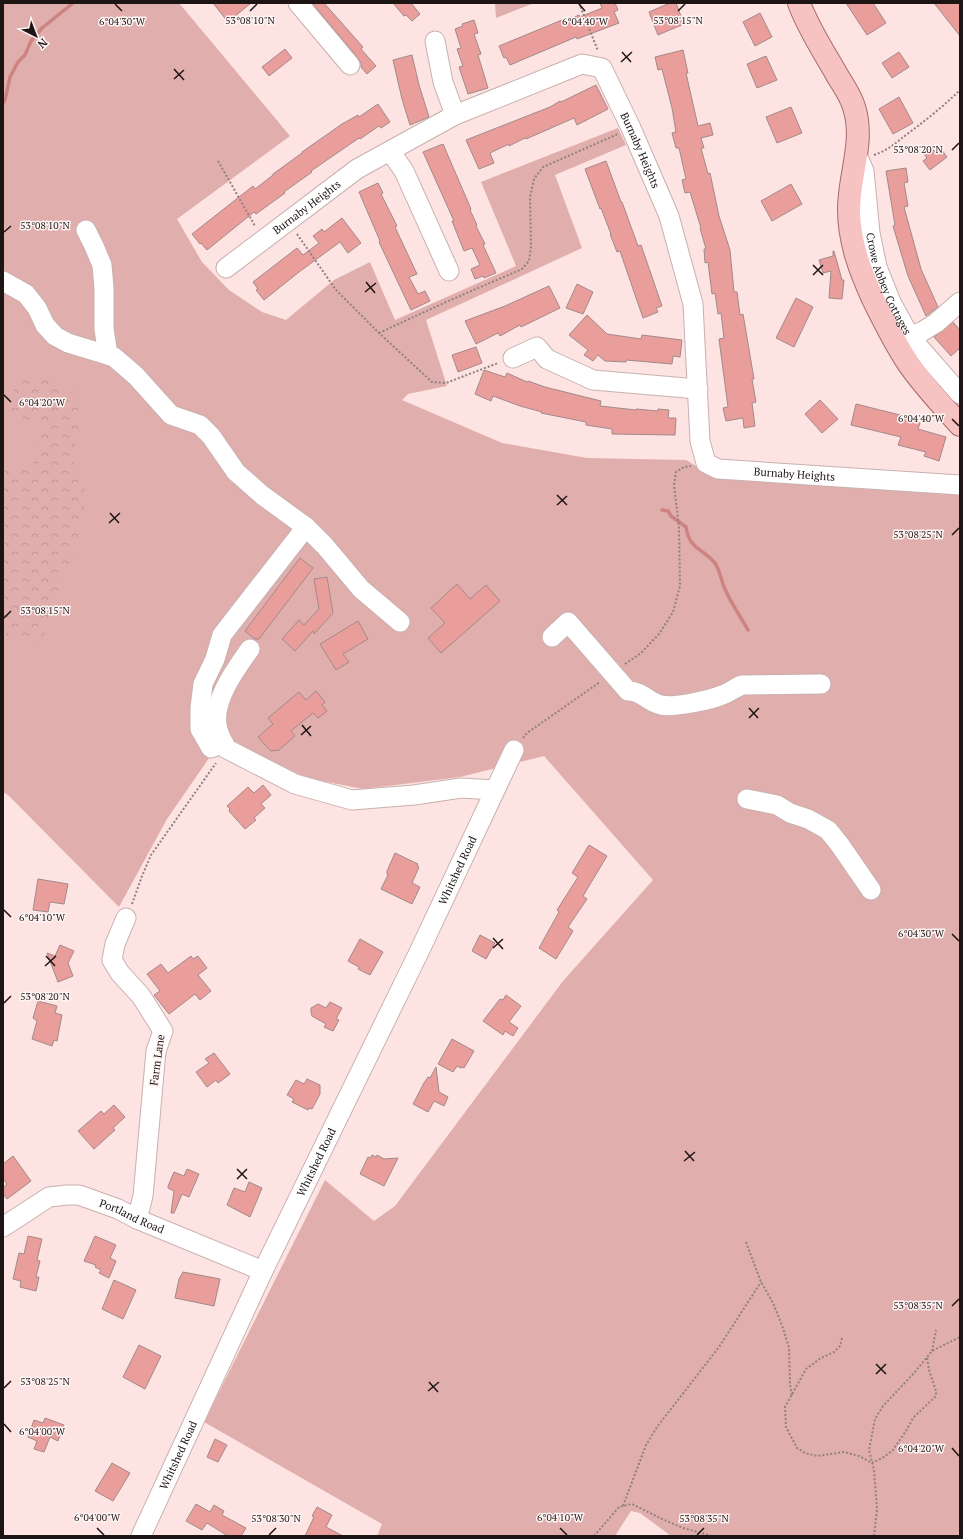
<svg xmlns="http://www.w3.org/2000/svg" width="963" height="1539" viewBox="0 0 963 1539" font-family="'PT Serif',serif">
  <style>
    .grass { fill: #e0afad }
    .forest { fill: url(#forest-crowns) }
    .lines { fill: none; stroke-linecap: round; stroke-linejoin: round }
    .stream { stroke: #cc8381; stroke-width: 3.5 }
    .building { fill: #e99e9c; stroke: #a18a89 }
    .minor-casing { stroke: #c9b0af; stroke-width: 21 }
    .major-casing { stroke: #a66b6a; stroke-width: 24 }
    .path { stroke: #928080; stroke-width: 2; stroke-dasharray: 2 2; stroke-linecap: butt }
    .minor { stroke: #fff; stroke-width: 19 }
    .major { stroke: #f6c2c2; stroke-width: 22 }
    .ticks { fill: none; stroke: #1d1414; stroke-width: 1.5 }
    .labels { text-anchor: middle; stroke-width: 3; stroke-linejoin: round; paint-order: stroke }
    .street-label { font-size: 11px; fill: #1d1414; stroke: #fff4f4 }
    .ticks-label { font-size: 10px; text-anchor: middle; fill: #1d1414; stroke: #fff4f4; stroke-width: 3; stroke-linejoin: round; paint-order: stroke }
  </style>
  <defs>
    <pattern id="forest-crowns" width="20" height="18" patternUnits="userSpaceOnUse"><rect width="20" height="18" fill="#e0afad"/><path d="M2 6a3 3 0 1 1 6 0M12 15a3 3 0 1 1 6 0" fill="none" stroke="#c09694"/></pattern>
  </defs>
  <rect width="100%" height="100%" fill="#fde3e2"/>
  <path class="grass" d="M3,3h176l111,133 -113,83 25,43 27,28 33,22 24,8 48,-40 36,-18 25,58 121,-54 -35,-84 137,-54 8,17 -71,30 27,73 -156,72 21,66 -39,8 -6,6 100,43 85,15 99,2 28,17 83,7 163,7v1045h-289l-31,-23 -9,-2 -16,25h-238l5,-12 -178,-102 121,-242 49,41 21,-15 168,-225 90,-101 -109,-124 -84,21 -97,12 -62,-12 -85,-29 -49,71 -48,88 -111,-112 -5,-3z
    M495,3h39l-38,15z"/>
  <path class="forest" d="M42,376l28,12 13,18 -9,49 1,18 13,21 -11,47 -28,74 -6,28 -35,-6 -5,-8v-168l11,5 18,3 10,-41 -32,-17 6,-33z"/>
  <g class="lines">
    <path class="stream" d="M3,103l2,-3 5,-23 8,-15 7,-7 6,-14 11,-13 31,-25
      M662,510l6,1 3,5 15,11c3,22 16,21 28,35 6,7 7,19 11,27 6,14 15,27 23,41"/>
  </g>
  <path class="building" d="M213,3h38l-23,19z
    M312,3h12l39,44 -2,2 15,17 -9,8 -6,-7v-4l-3,-5z
    M393,3h18l9,11 -8,7 -6,-6 -2,1z
    M600,3h15l3,7 -4,2 5,11 -42,16 -1,-2 -66,28 -4,-8 -2,1 -5,-12 63,-26 1,2 16,-7 1,2 22,-9z
    M670,3h6l8,21 -26,11 -9,-23z
    M846,3h27l13,20 -19,12z
    M934,3h26v33z
    M760,13l12,24 -17,9 -12,-24z
    M474,20l4,13 -4,1 7,20 -3,1 10,33 -20,6 -9,-27 4,-1 -6,-17 4,-1 -6,-19 8,-3 -1,-2z
    M285,49l7,9 -23,18 -7,-9z
    M683,50l5,23h-2l12,53 12,-3 3,12 -12,3 3,10h-3l7,26 2,-1 9,43 11,34 4,42h3l3,23 3,-1 11,65h-2l4,23 -4,1 3,23 -11,2 -1,-10 -17,3 -3,-13 5,-1 -9,-68 5,-1 -3,-25 -3,1 -3,-21 -3,1 -4,-32 -3,1 -1,-14h2l-6,-21h1l-11,-36 -5,1 -3,-13 4,-1 -7,-31h-3l-4,-15 4,-1 -4,-24 -10,-39 -4,1 -3,-13z
    M899,52l10,15 -17,11 -10,-15z
    M412,55l7,30 10,32 -19,8 -8,-26 -9,-39z
    M766,56l11,24 -20,8 -10,-24z
    M596,85l12,24 -31,16 -3,-7 -48,21 -1,-1 -16,8v-2l-19,9 4,10 -15,6 -13,-29 84,-33 10,-6 1,1z
    M899,97l14,26 -20,11 -14,-25z
    M378,104l12,18 -9,6 -2,-2 -19,13 -1,-1 -48,33 1,1 -28,20 1,1 -29,21 -2,-2 -47,38 -6,-7 -1,1 -8,-10 61,-48 2,3 18,-14v-1l29,-21v-1l40,-28 16,-9 1,2z
    M791,107l11,26 -25,10 -11,-26z
    M443,144l28,65 -1,1 7,15 -1,1 9,18 -2,1 13,28 -12,5 -1,-2 -8,3 -4,-10 9,-4 -8,-17 -8,3 -12,-30h2l-31,-69z
    M931,147l5,6 5,-4 6,8 -17,13 -7,-9 4,-3 -4,-5z
    M606,161l15,41h1l16,44 3,-1 21,61 -6,2 2,4 -15,6 -23,-67 -3,1 -7,-18h1l-10,-26 -1,1 -15,-40z
    M906,168l2,14 -4,1 4,23 -4,1 17,62 17,38 -12,9 -18,-40 -15,-50 2,-1 -9,-54z
    M378,183l5,10 -2,1 16,32 -2,1 22,47 -8,3 9,17 7,-3 5,10 -19,9 -25,-53 -7,-15 1,-1 -21,-49z
    M791,184l11,20 -30,17 -11,-20z
    M342,218l19,25 -13,10 -8,-11 -41,30 -35,28 -8,-10 2,-1 -5,-7 44,-34 6,7 16,-12 -6,-7 9,-7 2,3z
    M833,251h1l8,29h2l-2,19 -13,-1 2,-27 -8,2 -4,-13 14,-4z
    M577,284l16,8 -10,22 -17,-6z
    M549,286l11,22 -39,19 -1,-2 -20,11 -2,-3 -22,11 -11,-23 40,-15z
    M796,298l17,9 -19,40 -18,-9z
    M587,315l20,19 34,5 1,-4 40,5 -2,17 -7,-1 -1,8 -46,-4v2l-21,-1 -7,-6 -5,6 -9,-6 4,-5 -19,-15z
    M953,322l7,8v18l-9,8 -17,-19z
    M476,347l6,16 -24,9 -6,-17z
    M484,370l21,7 2,-4 20,9 1,-1 17,6 56,14 -1,5 36,4v-1l22,2v-2l11,1 -1,8h8l-1,17 -63,-1v-5l-26,-4v-3l-45,-9 1,-1 -22,-6 -27,-10 -2,5 -16,-7z
    M820,400l18,19 -16,14 -17,-19z
    M856,404l44,11 -1,3 21,5 -2,6 28,8 -7,24 -15,-5 2,-4 -28,-7 3,-8 -50,-12z
    M300,558l13,10 -54,71h-4l-10,-8z
    M327,577l6,36 -19,21 -1,-3 -18,20 -13,-12 17,-19 5,5 15,-16 -5,-30z
    M457,584l13,15 16,-14 14,16 -59,52 -13,-15 17,-15 -14,-15z
    M358,621l10,18 -25,15 6,8 -13,8 -16,-26z
    M316,691l9,11 -3,3 5,6 -9,7 -5,-5 -22,18 4,5 -16,14 -8,1 -3,-3 -10,-11 15,-13 -5,-6 31,-26 7,8z
    M263,785l8,10 -10,9 4,4 -11,10 2,2 -11,9 -16,-18 1,-2 -3,-3 21,-19 6,6z
    M589,845l18,11 -24,40 4,3 -19,28 5,4 -17,28 -17,-11 20,-36 -2,-2 21,-33 -6,-4z
    M395,853l23,11 -1,2 2,1 -7,16 8,4 -8,17 -31,-15 7,-14 -1,-1v-3z
    M38,879l30,5 -4,20 -14,-2 -2,10 -15,-2z
    M480,935l15,8 -9,16 -14,-8z
    M360,939l23,13 -13,23 -12,-6 1,-2 -11,-6z
    M60,945l14,6 -6,12 5,13 -15,6 -11,-29 8,3z
    M191,956l2,3 5,-3 9,12 -9,7 13,16 -11,9 -5,-6 -26,20 -15,-19 6,-4 -13,-17 14,-10 7,9z
    M506,995l15,11 -12,16 9,6 -5,8 -8,-5 -2,4 -20,-14 17,-22 3,1z
    M38,1001l19,5 -2,7 7,2 -5,26 -3,-1 -2,6 -20,-7 5,-18 -4,-3z
    M330,1002l12,6 -6,11 3,1 -6,11 -9,-4 2,-3 -14,-8 -1,-4v-4l7,-4 8,4z
    M452,1039l22,12 -10,17 -2,-1 -1,1 -4,-2 -4,6 -15,-8z
    M214,1053l16,21 -12,9 -2,-3 -9,7 -11,-15 13,-9 -4,-4z
    M436,1067l3,25 9,5 -4,9 -10,-5 -6,11 -15,-8 11,-21 4,-6 2,1z
    M307,1079l13,6v9l-8,15 -3,-1 -1,2 -16,-8 2,-3 -7,-4 9,-15 8,4z
    M114,1105l11,12 -12,11 2,2 -21,19 -16,-18 23,-20 3,3z
    M372,1155l4,2 1,-2 7,4 14,-1 -14,28 -24,-12 8,-17 2,1z
    M13,1156l18,25 -24,18 -4,-5v-6l4,-4 -4,-5v-15z
    M187,1169l12,5 -10,23 -7,-3 -8,19h-3l3,-22 -6,-3v-2l6,-14 10,4z
    M249,1182l13,6 -12,29 -23,-12 7,-17 11,4z
    M28,1236l14,3 -5,21 3,1 -4,16h3l-3,14 -16,-4 1,-6 -8,-2 6,-26 5,1z
    M95,1236l21,9 -6,13 6,3 -7,17 -10,-5 2,-3 -6,-3 1,-2 -12,-4z
    M183,1272l37,7 -6,27 -39,-8 4,-19z
    M114,1280l22,10 -13,29 -21,-10z
    M139,1345l22,11 -16,33 -22,-12z
    M45,1418l19,7 -6,16 -8,-4 -6,15 -10,-3 3,-8 -9,-4 6,-17 9,3z
    M215,1439l12,6 -9,17 -11,-5z
    M112,1463l18,10 -17,28 -18,-10z
    M196,1504l14,8 4,-7 10,6 -2,4 24,13 -5,8h-13l-21,-13 -5,7 -16,-9z
    M317,1507l15,8 -6,12 17,9h-38l9,-19 -2,-1z"/>
  <g class="lines">
    <defs>
      <g id="minor">
        <path d="M298,3l52,62"/>
        <path d="M435,41l8,41 12,33"/>
        <path d="M390,151l14,20 45,100"/>
        <path id="s1" d="M857,155l7,16 6,62 7,34 14,35 19,35 50,57"/>
        <path d="M86,230l8,16 8,19 2,23v41l4,26"/>
        <path id="s2" d="M226,268l131,-99 98,-54 127,-51 20,4 29,60 38,88 24,88 7,137 6,22 12,6 242,16"/>
        <path d="M3,281l23,13 11,14 8,17 10,11 13,7 46,14 22,19 35,39 29,10 11,11 25,36 26,23 44,32 19,19 36,43 39,33"/>
        <path d="M910,337l13,-6 13,-8 24,-21"/>
        <path d="M513,358l24,-11 10,12 46,21 105,9"/>
        <path d="M552,637l16,-15 60,69c15,0 19,11 33,14 12,3 50,-5 61,-10 7,-2 12,-7 20,-10l79,-1"/>
        <path d="M250,649c-14,20 -37,50 -33,76 1,8 6,16 8,23l70,36 57,16 62,-5 47,-7 34,2"/>
        <path d="M224,743l-13,5 -11,-19v-21l3,-24 12,-25 7,-24 84,-108"/>
        <path d="M747,799l30,6 13,8 18,6 20,11 12,15 31,45"/>
        <path d="M126,918l-11,26 -3,16 8,13 21,23 22,35 -7,20 -13,145 -6,23"/>
        <path id="s3" d="M3,1227l46,-30 18,-2h12l39,14 19,10 126,52"/>
        <path id="s4" d="M141,1536l122,-265 156,-319 95,-202"/>
      </g>
      <path id="major" d="M799,3c9,25 25,49 38,72 6,10 14,21 17,32 11,34 -5,68 -5,102 0,33 11,61 24,90 11,22 21,43 35,64 15,22 34,42 52,62"/>
    </defs>
    <use href="#minor" class="minor-casing"/>
    <use href="#major" class="major-casing"/>
    <path class="path" d="M579,3l19,48
      M874,155c17,-6 22,-13 36,-23 17,-13 34,-26 50,-42
      M218,161l37,65
      M297,234l39,56 43,43 53,49 14,1 52,-20
      M379,333l67,-31 76,-33 7,-8 2,-14 -1,-50 4,-18 9,-12 75,-33
      M625,664l16,-11 18,-19 14,-22 7,-26 -1,-59 -5,-42 2,-13 8,-5 7,-1
      M523,738l4,-5 73,-51
      M132,904l10,-28 9,-21 65,-92
      M746,1242l15,40 12,21 10,25 6,20 1,36 2,12
      M842,1338l-2,8 -6,6 -13,6 -15,11 -21,38 1,20 11,21 8,5 12,3 27,-4 15,4 13,7 12,-6 9,-7 13,-19 7,-13 23,-22v-5l-7,-21 -2,-13
      M932,1351l4,-21
      M623,1506l23,-61 11,-18 62,-80 42,-65
      M594,1536l25,-29 13,-3 30,15 21,9 29,8
      M874,1536l3,-27 -3,-39 -5,-20 6,-31 8,-13 32,-34 17,-21 28,-14"/>
    <use href="#minor" class="minor"/>
    <use href="#major" class="major"/>
  </g>
  <path class="ticks" d="M115,4l7,7M579,4l6,7M250,11l7,-7M678,11l7,-7M622,52l9,10M621,62l11,-10M174,69l10,11M174,79l10,-9M952,150l7,-7M4,232l7,-6M813,265l10,10M813,275l10,-10M366,282l9,11M365,292l11,-9M4,395l7,7M952,419l7,7M557,495l10,10M557,505l10,-9M110,513l9,10M109,523l11,-10M952,535l7,-7M4,618l7,-7M749,708l9,10M749,718l10,-10M302,725l9,11M301,735l10,-9M4,910l7,7M952,934l7,7M493,938l10,11M493,948l10,-9M46,956l9,10M45,966l11,-10M4,1003l7,-7M685,1151l9,10M684,1161l11,-9M237,1169l10,10M237,1179l10,-10M952,1306l7,-7M876,1364l10,10M876,1374l10,-10M429,1382l9,10M4,1388l7,-7M428,1391l11,-9M4,1424l7,8M952,1448l7,8M97,1528l7,7M560,1528l7,7M269,1535l7,-7M697,1535l7,-7"/>
  <g class="labels">
    <g class="street-label">
      <text dy="4" stroke="none"><textPath href="#s2" startOffset="524">Burnaby Heights</textPath></text>
      <text dy="4" stroke="none"><textPath href="#s2" startOffset="101">Burnaby Heights</textPath></text>
      <text dy="4" stroke="none"><textPath href="#s1" startOffset="134">Crowe Abbey Cottages</textPath></text>
      <text dy="4" stroke="none"><textPath href="#s2" startOffset="937">Burnaby Heights</textPath></text>
      <text dy="4" stroke="none"><textPath href="#s4" startOffset="737">Whitshed Road</textPath></text>
      <text transform="translate(157 1060) rotate(-82)" y="4">Farm Lane</text>
      <text dy="4" stroke="none"><textPath href="#s4" startOffset="413">Whitshed Road</textPath></text>
      <text dy="4" stroke="none"><textPath href="#s3" startOffset="142">Portland Road</textPath></text>
      <text dy="4" stroke="none"><textPath href="#s4" startOffset="89">Whitshed Road</textPath></text>
    </g>
  </g>
  <g class="ticks-label">
    <text x="250" y="24">53°08'10"N</text>
    <text x="678" y="24">53°08'15"N</text>
    <text x="122" y="25">6°04'30"W</text>
    <text x="585" y="25">6°04'40"W</text>
    <text x="918" y="153">53°08'20"N</text>
    <text x="45" y="229">53°08'10"N</text>
    <text x="42" y="406">6°04'20"W</text>
    <text x="921" y="422">6°04'40"W</text>
    <text x="918" y="538">53°08'25"N</text>
    <text x="45" y="614">53°08'15"N</text>
    <text x="42" y="921">6°04'10"W</text>
    <text x="921" y="937">6°04'30"W</text>
    <text x="45" y="1000">53°08'20"N</text>
    <text x="918" y="1309">53°08'35"N</text>
    <text x="45" y="1385">53°08'25"N</text>
    <text x="42" y="1435">6°04'00"W</text>
    <text x="921" y="1452">6°04'20"W</text>
    <text x="97" y="1521">6°04'00"W</text>
    <text x="560" y="1521">6°04'10"W</text>
    <text x="276" y="1522">53°08'30"N</text>
    <text x="704" y="1522">53°08'35"N</text>
  </g>
  <rect width="963" height="1539" fill="none" stroke="#1d1414" stroke-width="8"/>
  <g transform="translate(36 36) rotate(138)" stroke="#fff4f4" stroke-width="3" paint-order="stroke">
  <path d="M0-3L7 15L0 10L-7 15Z" fill="#1d1414"/>
  <text y="-6" font-size="11" font-weight="bold" text-anchor="middle" fill="#1d1414">N</text>
  </g>
</svg>
